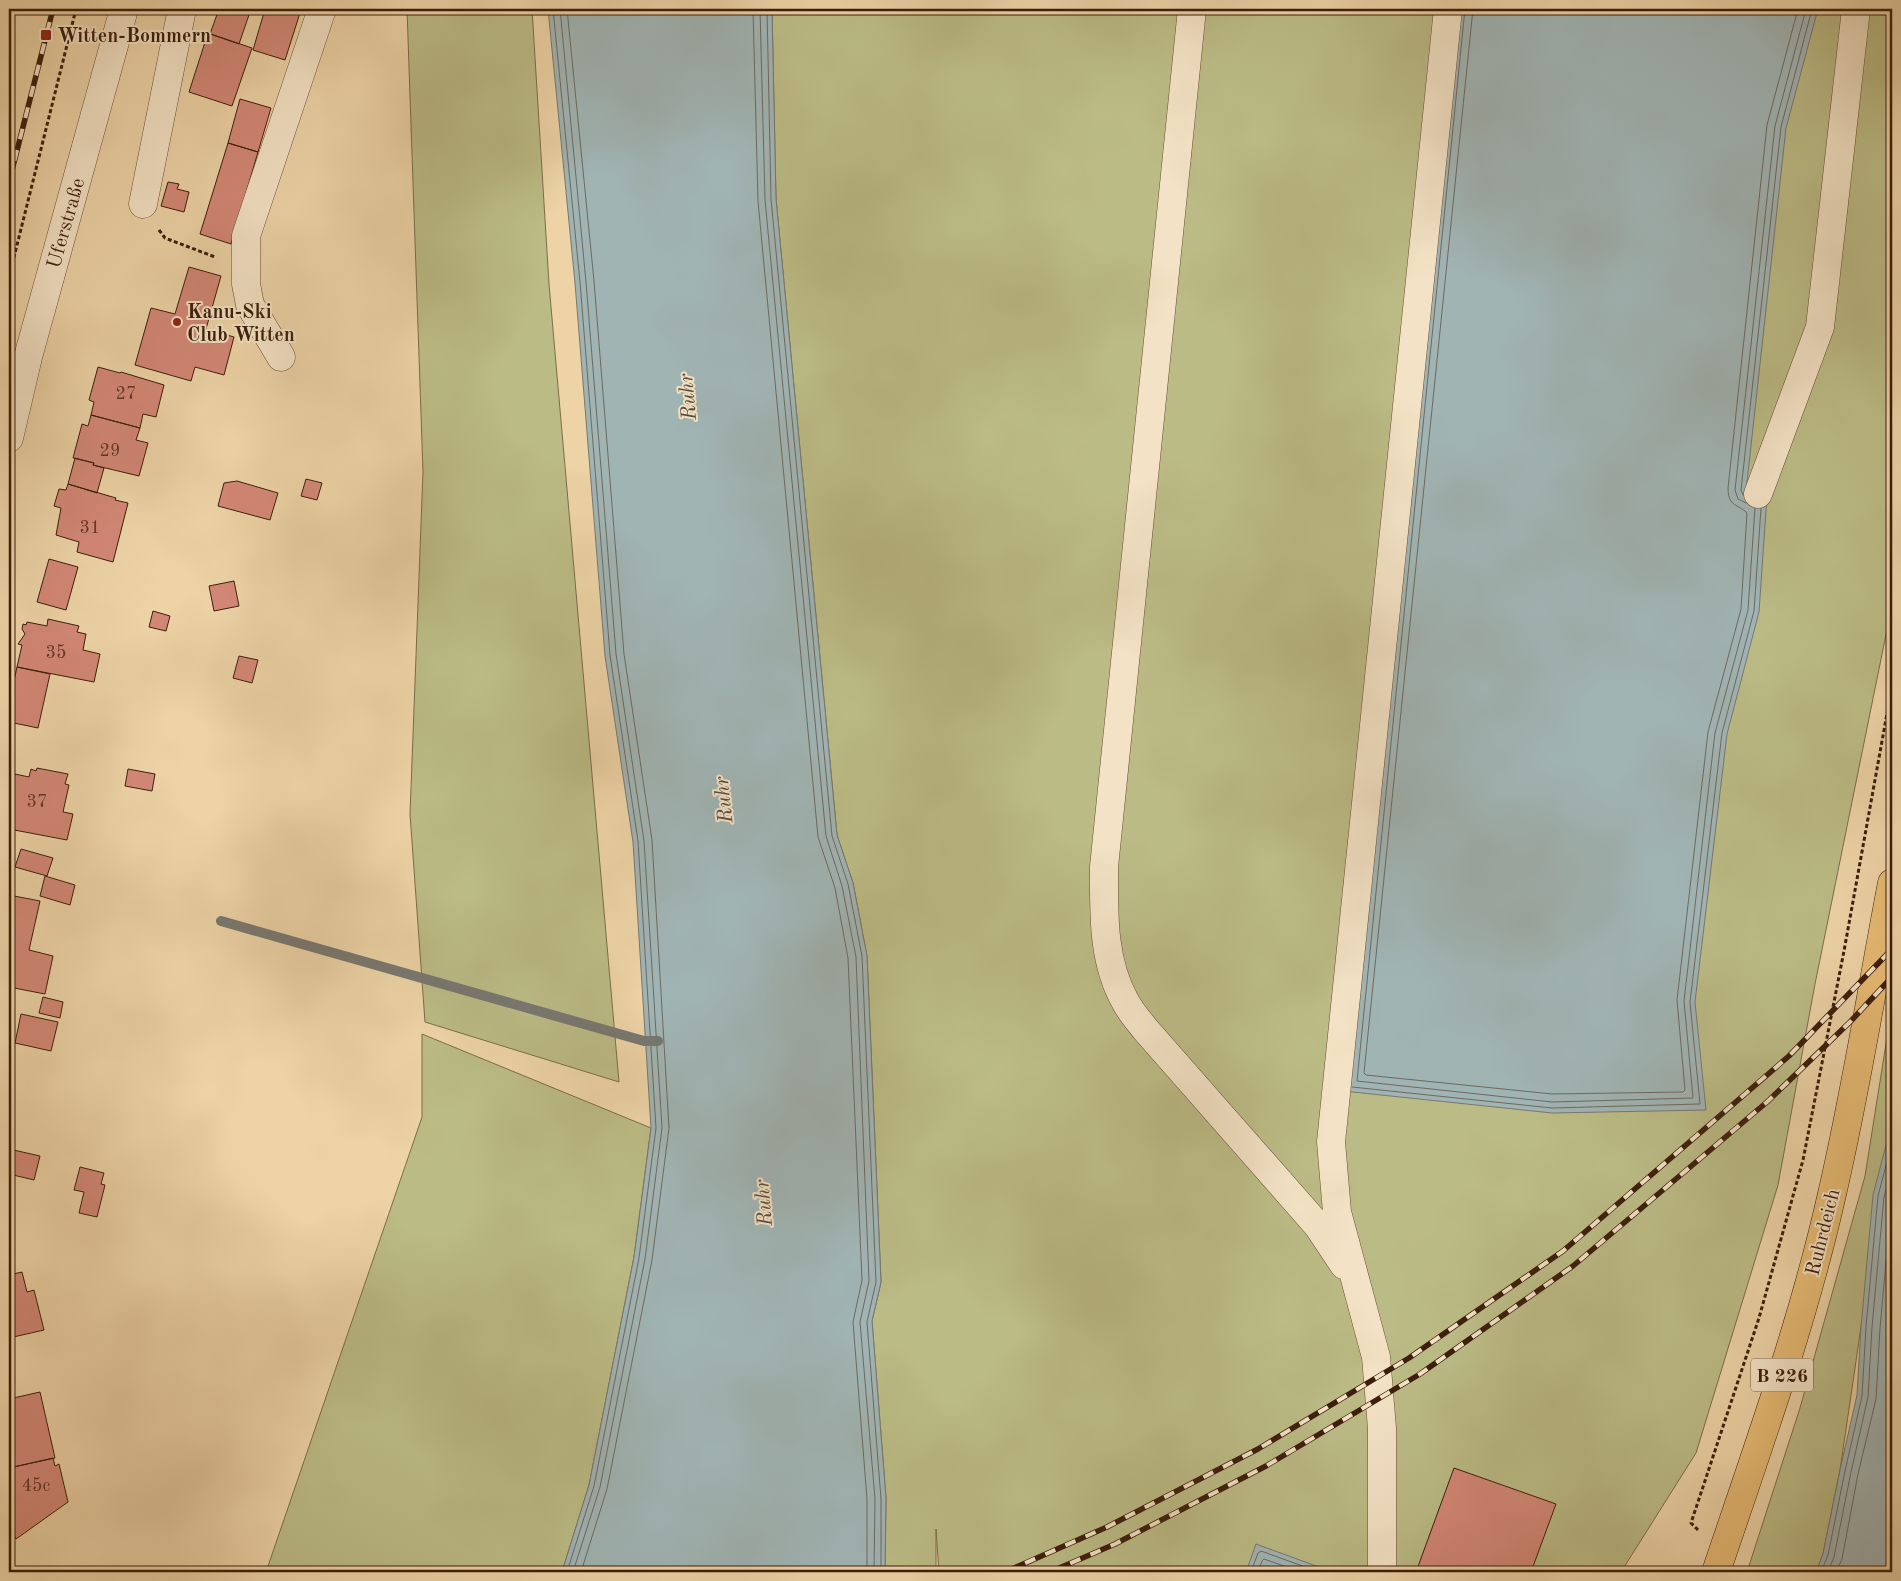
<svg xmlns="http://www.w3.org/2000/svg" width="1901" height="1581" viewBox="0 0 1901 1581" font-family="'Old Standard TT',serif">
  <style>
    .green { fill: #bbbb85; stroke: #7c6c48 }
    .water { fill: #a0b4b4; stroke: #787871 }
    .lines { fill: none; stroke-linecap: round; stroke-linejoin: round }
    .shore { stroke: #6e6960; stroke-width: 1 }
    .stream { stroke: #787871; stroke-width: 10 }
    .building { fill: #d38877; stroke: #3d1e0c }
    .minor-casing { stroke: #694b32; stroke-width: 29 }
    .major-casing { stroke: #3d1e0c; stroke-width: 29 }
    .path { stroke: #3d1e0c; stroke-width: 3; stroke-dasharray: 4 2.5; stroke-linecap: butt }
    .minor { stroke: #f3e2c5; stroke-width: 28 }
    .major { stroke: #e6ba73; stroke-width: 28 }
    .rail-casing { stroke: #3d1e0c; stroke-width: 5.5 }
    .rail { stroke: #f3e2c5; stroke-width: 4; stroke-dasharray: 11; stroke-linecap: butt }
    .poi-dot { fill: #8f2418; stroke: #f3e2c5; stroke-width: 2 }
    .labels { text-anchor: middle; stroke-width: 4; stroke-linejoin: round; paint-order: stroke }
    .number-label { font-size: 18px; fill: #623827 }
    .shield { fill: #f3e2c5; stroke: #745944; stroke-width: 1 }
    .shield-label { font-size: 19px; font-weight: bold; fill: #3d1e0c }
    .poi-label { font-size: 20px; font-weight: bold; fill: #3d1e0c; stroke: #f3e2c5; text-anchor: start }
    .street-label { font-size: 20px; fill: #3d1e0c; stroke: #f3e2c5 }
    .water-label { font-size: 21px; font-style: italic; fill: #5b4b3e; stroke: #f3e2c5 }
  </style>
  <rect width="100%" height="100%" fill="#edd3a6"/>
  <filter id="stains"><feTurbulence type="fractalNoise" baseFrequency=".004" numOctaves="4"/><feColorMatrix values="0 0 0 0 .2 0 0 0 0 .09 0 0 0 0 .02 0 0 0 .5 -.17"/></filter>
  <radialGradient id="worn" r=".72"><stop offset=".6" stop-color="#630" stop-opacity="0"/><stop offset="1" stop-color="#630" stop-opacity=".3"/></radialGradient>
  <path class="green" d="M407,9h125l17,275 70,798 -194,-60 -15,-208 13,-342z
    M772,9h1120v596l-77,379 -37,201 -82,268 -75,119h-682l-3,-43v43h-51l1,-74 -14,-177 9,-39 -14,-326 -14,-73 -16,-48 -61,-636z
    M1892,1006v153l-31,168 -21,143 -17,84 -7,18h-69l53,-164 65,-232z
    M422,1034l229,94 -17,129 -45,228 -27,87h-296l156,-455z"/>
  <path class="water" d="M548,9h224l4,190 61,636 16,48 14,73 14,326 -9,39 14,177 -1,74h-323l27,-87 45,-228 17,-129 -18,-286 -28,-186 -30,-373z
    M1454,9h364l-32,119 -40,363 21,5 -8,116 -32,122 -32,268 11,108 -154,3 -209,-22z
    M1892,1122v450h-76l7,-18 17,-84 17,-75 4,-68 12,-132z
    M1256,1544l71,26v2h-81z"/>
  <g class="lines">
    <path class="shore" d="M553,9l27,273 30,373 28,186 18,287 -17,130 -45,228 -27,86
      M560,9l26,273 30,372 28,187 18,287 -17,131 -45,228 -27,85
      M567,9l27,272 30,373 28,186 17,288 -17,132 -45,229 -26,83
      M753,9l5,192 60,636 17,51 13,70 14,322 -9,42 14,177v73
      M760,9l5,191 61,636 16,50 14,71 13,324 -9,41 15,177 -1,73
      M767,9l4,190 61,637 16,48 14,72 14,326 -9,40 14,177v73
      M1465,9l-108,1072 195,21 141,-4 -9,-97 31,-268 33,-123 7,-102
      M1473,9l-109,1064 2,2 186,19 131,-2 2,-2 -8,-90 31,-268 33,-123 6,-96c-9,-9 -19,-6 -19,-25l39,-363 31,-116
      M1743,495l-2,-5 40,-363 31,-118
      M1746,503l-8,-4 -3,-9 40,-364 31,-117
      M1352,1087l200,21 148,-4 -10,-102 32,-269 32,-122 7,-103
      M1251,1572l7,-19 3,-2 58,21
      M1258,1572l4,-11 2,-2 37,13
      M1821,1572l7,-17 17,-84 17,-75 4,-69 12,-131 14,-54
      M1828,1572l6,-15 17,-85 17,-75 4,-70 12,-130 8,-31
      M1836,1572l6,-13 16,-85 18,-75 4,-71 12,-132"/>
    <path class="stream" d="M221,921l423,120h14"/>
  </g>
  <path class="building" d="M219,9h32l-12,35 -29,-10z
    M265,9h19l16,4 -15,47 -32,-10z
    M208,33l44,15 -20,58 -43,-14z
    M240,99l31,9 -13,44 -30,-9z
    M228,143l30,9 -27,92 -31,-10z
    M168,182l11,2 -2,5 12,3 -5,20 -23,-6z
    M189,267l32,9 -15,53 28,8 -10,38 -29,-8 -4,14 -56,-16 16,-57 24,6z
    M98,367l22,6 1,-1 43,13 -8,32 -13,-3 -3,14 -49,-13 3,-13 -5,-2z
    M91,415l49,13 -4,12 12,3 -9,33 -46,-11 1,-2 -21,-5 9,-34 6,2z
    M75,458l19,5 -1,2 11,3 -7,25 -29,-9z
    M306,479l16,4 -5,17 -16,-4z
    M237,481l41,12 -8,27 -52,-14 6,-23z
    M68,484l48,14 -1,2 13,3 -15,59 -36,-10 2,-10 -23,-7 5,-27 -7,-2 5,-17 7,1z
    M49,559l29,8 -12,43 -29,-8z
    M234,581l5,25 -25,5 -5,-25z
    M153,611l17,5 -4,15 -17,-4z
    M48,619l31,7 -2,6 9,2 -3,16 17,4 -6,28 -77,-15 5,-22 -4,-1 7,-10 -3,-5 1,-5 3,1 1,-3 20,4z
    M239,656l19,4 -6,23 -19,-5z
    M17,667l33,7 -12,54 -29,-6v-19z
    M37,768l31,6 -3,10 4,1 -6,27 10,2 -6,26 -58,-11 1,-45 3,1 2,-11 14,3 2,-8 5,2z
    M128,769l27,5 -3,17 -27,-5z
    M21,849l32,9 -6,18 -32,-9z
    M45,876l30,9 -5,20 -30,-9z
    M9,895l31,6 -11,49 24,6 -8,38 -36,-7z
    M43,997l20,5 -3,16 -21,-5z
    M21,1014l37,8 -7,29 -36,-8z
    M9,1149l31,7 -6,24 -25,-6z
    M80,1167l24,6 -3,11 4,1 -8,32 -18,-4 5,-21 -10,-2z
    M22,1272l5,20 7,-2 10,40 -35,8v-63z
    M40,1392l15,66 -46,10v-69z
    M53,1458l2,8 4,-2 9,38 -52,37 -7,-14v-57z
    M1454,1468l102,36 -25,68h-115z"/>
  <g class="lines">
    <defs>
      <path id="minor" d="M1192,9l-88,858c0,45 -2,93 21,134 5,10 13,19 20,28l173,197 26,39
        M143,204l39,-195
        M281,357l-31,-52 -4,-21v-48l76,-227
        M9,438l19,-81 96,-348
        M1758,494l62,-167 36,-318
        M1382,1572v-144l-6,-71 -39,-145 -6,-70 117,-1133"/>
      <path id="major" d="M1716,1572c42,-125 87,-249 116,-378 24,-103 40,-207 60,-311"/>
    </defs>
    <use href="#minor" class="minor-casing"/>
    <use href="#major" class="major-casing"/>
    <path class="path" d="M159,230l6,8 50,19
      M9,277l67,-268
      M1698,1530l-7,-7 68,-205 44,-158 41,-209 48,-265"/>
    <use href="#minor" class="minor"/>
    <use href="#major" class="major"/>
    <defs>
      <path id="rail" d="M9,182l44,-173
        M1005,1572l102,-45 151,-78 151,-91 154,-107 226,-195 103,-107
        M1050,1572l65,-28 151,-78 154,-92 153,-108 194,-164 83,-80 42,-45"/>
    </defs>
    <use href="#rail" class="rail-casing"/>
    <use href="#rail" class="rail"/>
  </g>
  <g class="poi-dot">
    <rect x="40" y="29" width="12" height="12" rx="2.5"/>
    <circle cx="177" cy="322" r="5"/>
  </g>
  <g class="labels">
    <g class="number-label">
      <text x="126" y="399">27</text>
      <text x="110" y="456">29</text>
      <text x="90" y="533">31</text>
      <text x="56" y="658">35</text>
      <text x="37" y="807">37</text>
      <text x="36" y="1491">45c</text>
    </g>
    <rect class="shield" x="1751" y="1358.5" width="62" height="33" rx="4"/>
    <g class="shield-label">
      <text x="1782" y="1382">B 226</text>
    </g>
    <g class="poi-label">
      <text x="57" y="42">Witten-Bommern</text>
      <text x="187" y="318">Kanu-Ski<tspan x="187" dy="23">Club Witten</tspan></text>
    </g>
    <g class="street-label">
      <text transform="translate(65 223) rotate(-74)" y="7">Uferstraße</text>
      <text transform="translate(1822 1232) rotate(-76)" y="7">Ruhrdeich</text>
    </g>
    <g class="water-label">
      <text transform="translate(687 397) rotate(-95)" y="7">Ruhr</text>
      <text transform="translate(723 800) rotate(-96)" y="7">Ruhr</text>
      <text transform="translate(763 1203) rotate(-95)" y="7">Ruhr</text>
    </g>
  </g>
  <rect width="1901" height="1581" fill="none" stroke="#edd3a6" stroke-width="30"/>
  <rect x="10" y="10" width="1881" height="1561" fill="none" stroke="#3d1e0c" stroke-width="2.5"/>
  <rect x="15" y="15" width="1871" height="1551" fill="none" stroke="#3d1e0c"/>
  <rect width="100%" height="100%" filter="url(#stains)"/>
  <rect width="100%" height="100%" fill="url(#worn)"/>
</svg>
